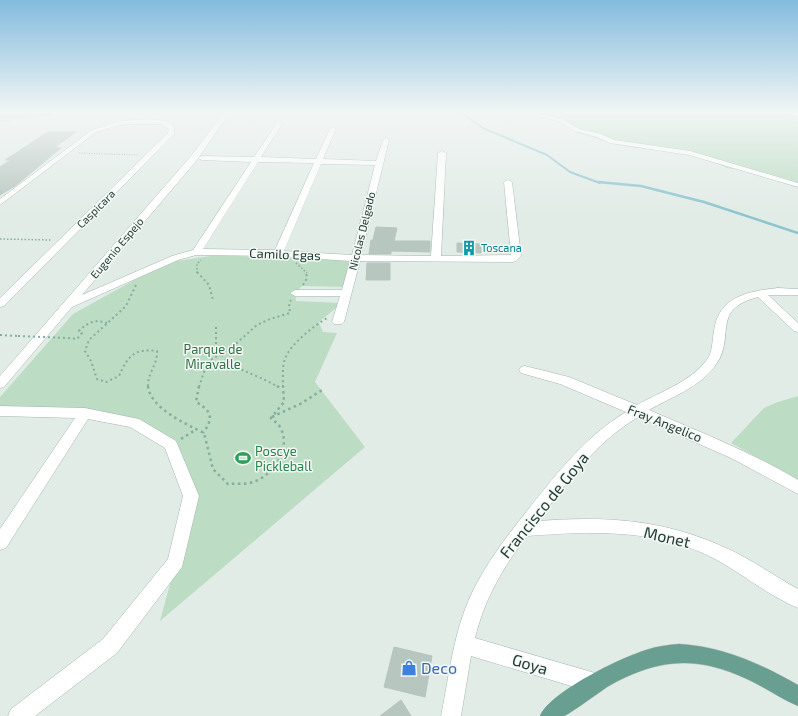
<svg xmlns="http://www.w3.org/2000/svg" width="798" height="716" viewBox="0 0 798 716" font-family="'Exo 2',sans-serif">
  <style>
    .green { fill: #bcdcc4 }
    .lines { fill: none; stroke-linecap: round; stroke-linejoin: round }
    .stream-far1 { stroke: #8dc5ce; stroke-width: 2 }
    .stream { stroke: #8dc5ce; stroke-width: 2.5 }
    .building { fill: #b8c6c0; stroke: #b5c5be }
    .minor-casing { stroke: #a5b4ae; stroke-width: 1 }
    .major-casing { stroke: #c1c8c6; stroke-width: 1 }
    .path-far3 { stroke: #84aea0; stroke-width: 1; stroke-dasharray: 1 1.5; stroke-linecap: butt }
    .path-far2 { stroke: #84aea0; stroke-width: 1.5; stroke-dasharray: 1.5 2; stroke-linecap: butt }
    .path-far1 { stroke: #84aea0; stroke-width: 2; stroke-dasharray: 2 3; stroke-linecap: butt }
    .path { stroke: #84aea0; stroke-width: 2.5; stroke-dasharray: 2.5 3.5; stroke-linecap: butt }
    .minor { fill: #fff; fill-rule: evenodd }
    .major { fill: #699f90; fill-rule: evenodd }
    .path-bridge { stroke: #84aea0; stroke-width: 2; stroke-dasharray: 2 3; stroke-linecap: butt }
    .labels { text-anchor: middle; stroke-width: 3; stroke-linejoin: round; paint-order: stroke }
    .far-street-label { font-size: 11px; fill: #233c35; stroke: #f3f8f5 }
    .far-culture-label { font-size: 11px; fill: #0d838f; stroke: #f3f8f5; text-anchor: start }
    .street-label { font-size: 13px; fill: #233c35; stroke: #f3f8f5 }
    .park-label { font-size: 13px; fill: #2f7147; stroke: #f3f8f5 }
    .leisure-label { font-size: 13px; fill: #27864d; stroke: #f3f8f5; text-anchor: start }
    .near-street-label { font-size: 16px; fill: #233c35; stroke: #f3f8f5 }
    .near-shop-label { font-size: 16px; fill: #366cbe; stroke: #f3f8f5; text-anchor: start }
  </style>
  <rect width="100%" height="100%" fill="#e2ece7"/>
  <path class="green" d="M0,112h49l8,3 -57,7z
    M519,112h264l15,4v72l-51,-17 -20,-3 -21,-9 -24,-6 -60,-7 -44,-13 -18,-11z
    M217,255l134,6 -5,26 -44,-1 -7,7 1,8 46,2 -23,19 4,10 14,1 -22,49 50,65 -205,174 16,-59 14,-63 -17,-50 -38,-25 -135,-16v-11l73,-83 65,-36 39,-17z
    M798,396v84l-67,-37 33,-35 11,-5z"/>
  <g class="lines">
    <path class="stream-far1" d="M460,112l23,16 64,27 23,17 30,11"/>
    <path class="stream" d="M598,182l43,4 63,16 94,31"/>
  </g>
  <path class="building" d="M48,132h28l-21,15 6,1 -46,38 -15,9v-28l11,-7h-6z
    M376,227l21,1 -3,13h36v11l-39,-1v3h-22l2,-14h2z
    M457,243l24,1v9l-24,-1z
    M367,263h23v17h-24z
    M394,647l38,9 -7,41 -41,-10z
    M401,700l10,16h-31z"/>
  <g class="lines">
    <defs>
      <path id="minor" d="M227,112h7l-7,4 -30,44 -115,135 90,-39 21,-6 58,-88 -49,-2 -4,-2 4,-2 52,1 23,-34 2,-1 3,2 -21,33 55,2 14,-30 3,-2 3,2 -13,30 53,2 7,-21 3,-2 3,2 -28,115 70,1 7,-103 4,-2 4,2 -5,103 70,-1 -7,-73 4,-2 4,2 9,74 -5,5 -3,1 -153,-1 -16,61 -2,2h-8l-2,-2 8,-26h-45l-5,-3 5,-3h47l8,-29 -72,-5 -82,-1 -18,5 -106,47 -68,80 -4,1v-12l191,-220 32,-42zM258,162l56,1 -39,87 -72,-1zM321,164l54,1 -23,90 -68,-4z
        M520,112h10l32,7 17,10 22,5 13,6 76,11 108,32v4l-109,-32 -79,-12 -13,-6 -22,-6 -17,-10z
        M784,112h14v4l-13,-3z
        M134,120c11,0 44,-4 40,14l-170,172 -4,1v-9l168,-165 1,-4 -8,-5h-27l-14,1 -24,7 -96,73v-6l92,-69 27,-9z
        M778,288l20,1v6h-30l30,28v9l-4,-1 -36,-34c-49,13 -21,40 -43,69 -16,22 -44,31 -66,44 51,22 102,42 149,70v14l-67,-36 -93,-41c-43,26 -70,64 -100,104 68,-5 125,-2 188,27 25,11 48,28 72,41v19c-29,-12 -54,-33 -81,-48 -58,-32 -127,-29 -190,-24 -24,31 -43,64 -52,102l120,35 7,3 3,7 -3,7 -7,3 -124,-37 -10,60h-20c7,-34 11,-71 23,-104 14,-39 40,-72 66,-105 29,-36 56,-71 96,-95l-66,-28 -39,-11 -2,-3 2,-3 4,-1 44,11 68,28c23,-13 53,-23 69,-44 7,-8 6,-20 8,-30 4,-34 34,-40 64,-43z
        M0,406l85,2 54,11 37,22 23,55 -17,71 -65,86 -82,63h-27l3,-7 92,-70 65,-80 15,-63 -18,-48 -35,-21 -42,-8 -82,129 -6,2v-21l75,-111 -75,-2z"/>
      <path id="major" d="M679,644c43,2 82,20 119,41v21c-17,-7 -32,-18 -49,-26 -53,-25 -91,-22 -142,7 -7,5 -39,28 -43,29 -8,0 -16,0 -24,0 10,-24 80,-58 106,-66 11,-4 22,-5 33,-6z"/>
    </defs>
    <use href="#minor" class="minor-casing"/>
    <use href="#major" class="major-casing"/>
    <path class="path-far3" d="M79,153l60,2"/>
    <path class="path-far2" d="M0,239l51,1
      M296,263l11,10
      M197,273v-9l4,-4"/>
    <path class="path-far1" d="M197,272l12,13 4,15
      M136,285l-10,21 -37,34 -4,11 6,10 6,18 9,3 13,-6c9,-20 15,-28 38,-25 1,13 -10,23 -9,36
      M303,285l4,-7 -1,-6
      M216,327v22c20,24 38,23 62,38
      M0,335l18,1
      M68,338l9,1 5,-6 -3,-2c9,-9 16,-12 28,-8
      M199,387l6,-18 7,-10 19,-11 26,-23 13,-6 20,-6 -1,-10 2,-3
      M283,387c0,-9 -1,-20 2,-28 5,-15 29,-33 42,-41"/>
    <path class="path" d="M148,386c2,22 38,38 56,47l9,36 15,15c8,-1 17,1 25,-2 21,-7 39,-34 27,-55 -2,-4 -6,-6 -9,-9l13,-16 -1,-16
      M199,386l-3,16c16,9 18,16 7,31
      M277,386l5,3
      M272,417l30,-14 20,-13
      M181,439l16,-10"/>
    <use href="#minor" class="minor"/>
    <use href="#major" class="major"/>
    <path class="path-bridge" d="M18,336l50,2"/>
  </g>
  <linearGradient id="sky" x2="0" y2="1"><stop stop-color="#83bbde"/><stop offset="0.53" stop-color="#f2f6f4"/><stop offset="1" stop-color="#f2f6f4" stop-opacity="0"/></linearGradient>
  <rect width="798" height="212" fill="url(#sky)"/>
  <defs>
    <symbol id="building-bare" viewBox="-9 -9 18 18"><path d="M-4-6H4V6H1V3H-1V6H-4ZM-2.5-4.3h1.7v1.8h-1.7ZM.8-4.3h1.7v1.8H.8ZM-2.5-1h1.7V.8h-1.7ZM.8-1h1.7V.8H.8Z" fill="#0f9aa8" stroke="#f3f8f5" stroke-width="2.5" paint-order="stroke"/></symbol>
    <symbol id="stadium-bare" viewBox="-9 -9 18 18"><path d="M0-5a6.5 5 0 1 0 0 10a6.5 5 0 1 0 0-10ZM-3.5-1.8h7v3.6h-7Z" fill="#2e9e5b" stroke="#f3f8f5" stroke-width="2.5" paint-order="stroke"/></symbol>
    <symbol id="shop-bare" viewBox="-9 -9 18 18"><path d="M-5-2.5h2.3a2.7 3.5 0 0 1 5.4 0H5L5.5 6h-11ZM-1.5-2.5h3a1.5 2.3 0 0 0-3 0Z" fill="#3f7fe0" stroke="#f3f8f5" stroke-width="2.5" paint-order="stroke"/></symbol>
  </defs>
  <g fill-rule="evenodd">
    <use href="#building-bare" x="458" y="237" width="22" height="22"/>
    <use href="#stadium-bare" x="232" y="447" width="22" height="22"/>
    <use href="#shop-bare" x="398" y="657" width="22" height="22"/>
  </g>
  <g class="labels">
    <g class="far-street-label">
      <text transform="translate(96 209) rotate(-45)" y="4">Caspicara</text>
      <text transform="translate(362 231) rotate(-76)" y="4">Nicolas Delgado</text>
      <text transform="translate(117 248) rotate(-50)" y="4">Eugenio Espejo</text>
    </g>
    <g class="far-culture-label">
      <text x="481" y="252">Toscana</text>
    </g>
    <g class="street-label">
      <text transform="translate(285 254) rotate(2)" y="5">Camilo Egas</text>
      <text transform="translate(665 423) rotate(22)" y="5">Fray Angelico</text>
    </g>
    <g class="park-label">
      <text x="213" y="354">Parque de<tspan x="213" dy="15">Miravalle</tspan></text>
    </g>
    <g class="leisure-label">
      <text x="255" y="456">Poscye<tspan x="255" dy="15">Pickleball</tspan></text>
    </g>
    <g class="near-street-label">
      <text transform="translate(544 505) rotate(-51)" y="6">Francisco de Goya</text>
      <text transform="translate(667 537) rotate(13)" y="6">Monet</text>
      <text transform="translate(530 664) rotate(17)" y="6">Goya</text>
    </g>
    <g class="near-shop-label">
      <text x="421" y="674">Deco</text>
    </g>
  </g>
</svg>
